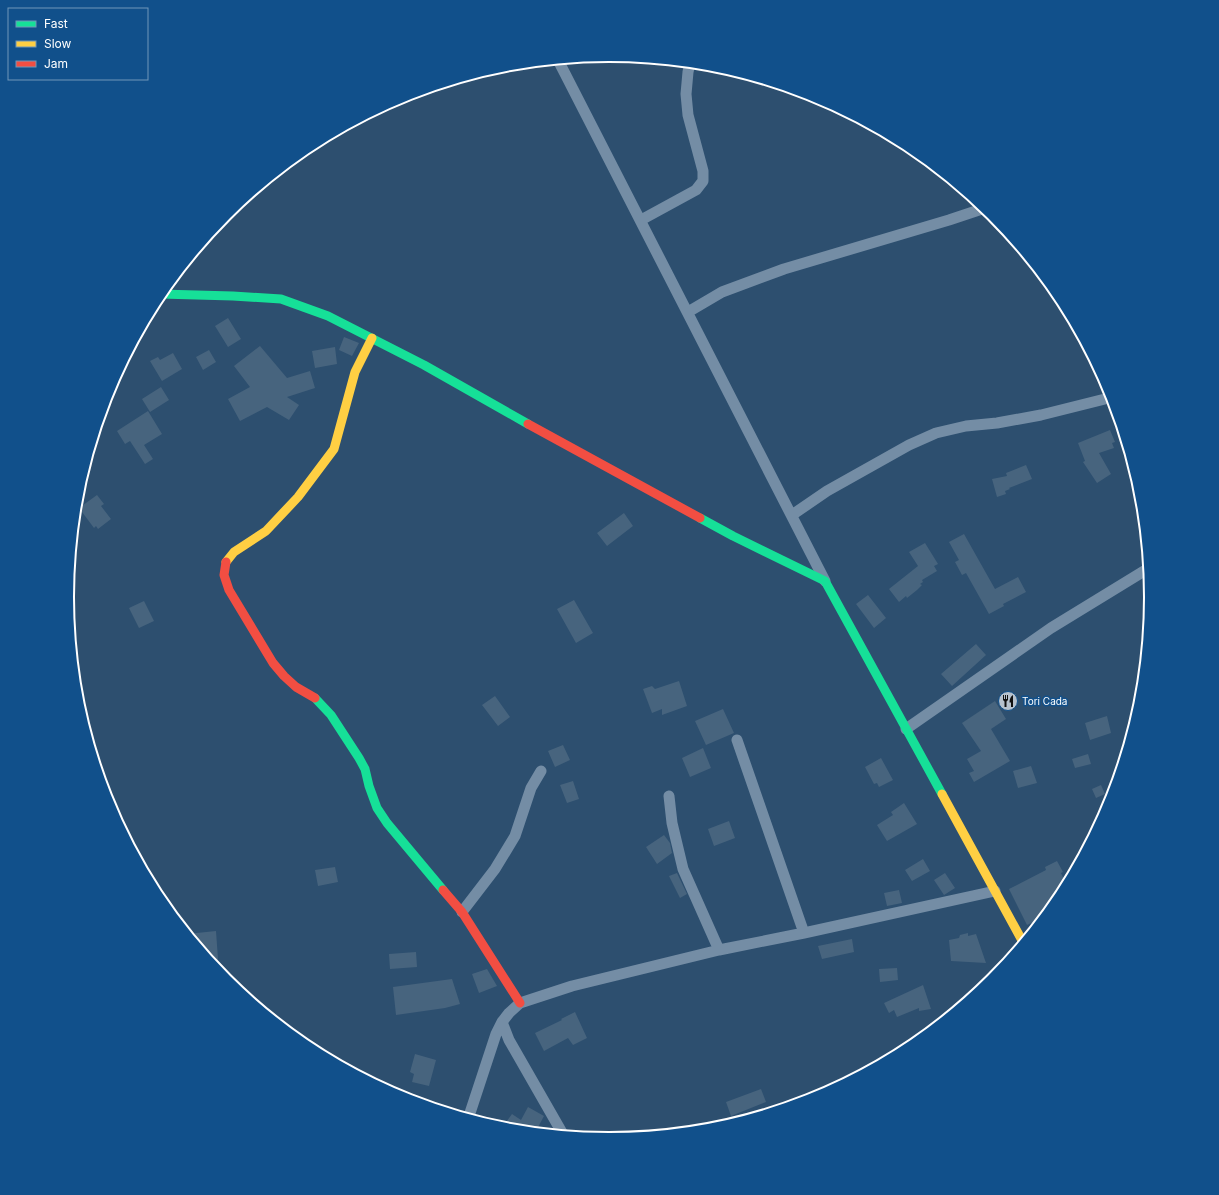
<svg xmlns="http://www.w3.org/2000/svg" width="1219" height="1195" viewBox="0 0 1219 1195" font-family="Inter,sans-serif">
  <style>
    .building { fill: #47647e }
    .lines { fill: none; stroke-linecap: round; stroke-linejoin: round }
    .street { stroke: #748da5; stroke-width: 11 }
    .fast { stroke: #16e098; stroke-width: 9 }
    .slow { stroke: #ffcf43; stroke-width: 9 }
    .jam { stroke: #f24e42; stroke-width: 9 }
    .labels { text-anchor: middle; stroke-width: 3; stroke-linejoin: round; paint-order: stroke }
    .poi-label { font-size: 10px; fill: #fff; stroke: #11508b; text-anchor: start }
    .rim { fill: none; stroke: #fff; stroke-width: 2 }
  </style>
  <rect width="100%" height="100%" fill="#2d4f6f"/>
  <path class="building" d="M228,318l13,21 -13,8 -13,-21z
    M344,337l15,6 -7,13 -13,-6z
    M260,346l27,32 23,-7 5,17 -28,9 12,8 -10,15 -22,-13 -27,14 -12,-22 22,-12 -16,-21z
    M335,347l2,17 -22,4 -3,-17z
    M209,350l7,12 -13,8 -7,-13z
    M173,353l9,16 -20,12 -12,-20 8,-4 2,3z
    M161,387l8,13 -19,12 -8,-13z
    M148,411l14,23 -18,11 9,14 -8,5 -15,-23 -5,3 -8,-13z
    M1110,430l5,12 -3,1 2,5 -15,5 12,21 -14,9 -14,-21 2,-1 -7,-18z
    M1026,465l6,14 -23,9 1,1 -5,2 1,3 -9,3 -5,-18 15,-3 -1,-3z
    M97,495l7,9 -3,2 10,13 -13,10 -2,-3 -2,2 -15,-20z
    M624,513l9,13 -26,20 -10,-13z
    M964,534l31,55 23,-12 8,15 -23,12 1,2 -15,8 -23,-41 -4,2 -7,-13 4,-2 -10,-18z
    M925,543l13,21 -4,2 3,5 -15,9 1,2 -3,2 2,1 -5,5 -10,8 -1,-2 -7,6 -10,-13 29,-23 -9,-14z
    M868,595l18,23 -12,10 -18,-24z
    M574,600l19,33 -17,10 -19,-34z
    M144,601l10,20 -15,7 -10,-20z
    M976,644l10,11 -34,31 -11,-12z
    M679,681l8,25 -25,9v-6l-10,4 -9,-24 9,-3 3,3z
    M495,696l15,21 -12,9 -16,-21z
    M995,701l11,18 -15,10 19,32 -36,21 -5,-9 5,-2 -7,-12 14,-8 -19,-28z
    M723,709l11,24 -28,12 -11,-24z
    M1107,716l4,17 -21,7 -5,-17z
    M563,745l7,15 -15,7 -7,-16z
    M703,748l8,20 -21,9 -8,-19z
    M1088,754l3,10 -16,4 -3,-9z
    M881,758l12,22 -14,7 -2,-4 -3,1 -9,-17z
    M1031,766l6,17 -19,5 -5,-17z
    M573,781l6,18 -12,4 -7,-18z
    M1101,785l4,9 -9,4 -4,-9z
    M904,803l13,21 -30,17 -10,-16 16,-10 -2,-3z
    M729,821l6,17 -21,8 -6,-17z
    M664,835l6,8 2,10 -15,11 -11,-17z
    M923,859l7,12 -18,10 -7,-11z
    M1057,861l6,11 -2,1 6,13 -7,13 -12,16 -21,10 -18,-36 37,-19 -1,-3z
    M335,867l3,15 -20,4 -3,-16z
    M677,873l10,21 -7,4 -11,-22z
    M945,873l10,15 -11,7 -10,-15z
    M899,890l3,13 -15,3 -3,-13z
    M216,931l3,42 -32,-39z
    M968,933v3l8,-2 10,29 -35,-2 -2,-21 10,-2 1,-3z
    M852,939l2,13 -32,7 -4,-13z
    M416,952l1,15 -27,2 -1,-15z
    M897,968l1,12 -18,2 -1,-13z
    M487,969l10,17 -18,7 -7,-19z
    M452,979l8,25 -15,4 -49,7 -3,-28z
    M923,985l8,24 -12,2v-3l-22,9 -3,-7 -5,3 -5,-10z
    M575,1012l12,26 -14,7 -5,-7 -24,13 -9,-18 27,-13 -1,-1z
    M415,1054l21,6 -7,26 -17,-4 2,-8 -4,-2z
    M761,1089l5,13 -35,14 -5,-14z
    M528,1107l16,9 -9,17 -23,-3 -8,-5 8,-11 9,6z"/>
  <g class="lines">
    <path class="street" d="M558,60l267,521
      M641,220l55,-30 7,-9v-10l-15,-56 -2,-21 2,-22 2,-9
      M688,312l34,-20 62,-23 165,-49 36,-12
      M792,515l35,-24 82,-46 27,-12 30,-7 31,-3 44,-8 72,-18
      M906,729l145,-101 98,-60
      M737,740l67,193
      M669,796l3,27 11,46 36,81
      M462,912l33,-43 20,-33 16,-48 10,-17
      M502,1022l7,18 55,96
      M468,1119l28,-85 6,-12 7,-9 11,-10 52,-17 147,-36 85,-17 191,-42"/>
    <path class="fast" d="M160,294l73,2 48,3 47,17 96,49 104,59
      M700,518l33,18 92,45 117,213
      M315,698l16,17 28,43 6,11 4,17 8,22 10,15 56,67"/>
    <path class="slow" d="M226,562l8,-10 32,-21 32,-34 36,-48 21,-77 17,-34
      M942,794l82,150"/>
    <path class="jam" d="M528,424l172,94
      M226,562l-2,13 5,15 44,73 11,13 12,11 19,11
      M443,890l19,22 58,91"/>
  </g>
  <defs>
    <symbol id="restaurant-disc" viewBox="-11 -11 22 22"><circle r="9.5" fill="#b6c1cd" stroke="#11508b"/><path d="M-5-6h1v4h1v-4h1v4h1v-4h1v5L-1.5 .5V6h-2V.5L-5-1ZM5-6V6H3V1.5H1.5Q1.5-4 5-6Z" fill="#111"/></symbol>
  </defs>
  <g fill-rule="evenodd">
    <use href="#restaurant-disc" x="997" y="690" width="22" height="22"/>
  </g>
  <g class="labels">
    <g class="poi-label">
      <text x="1022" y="705">Tori Cada</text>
    </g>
  </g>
  <path d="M0 0H1219V1195H0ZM74 597a535 535 0 1 1 1070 0a535 535 0 1 1-1070 0Z" fill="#11508b" fill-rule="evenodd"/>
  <path class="rim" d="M74 597a535 535 0 1 1 1070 0a535 535 0 1 1-1070 0Z"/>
  <rect x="8" y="8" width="140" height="72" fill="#11508b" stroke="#7096b9"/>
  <rect x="16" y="21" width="20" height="6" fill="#16e098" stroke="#7096b9"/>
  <text x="44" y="28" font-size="12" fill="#ffffff">Fast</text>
  <rect x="16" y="41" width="20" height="6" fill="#ffcf43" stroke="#7096b9"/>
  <text x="44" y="48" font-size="12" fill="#ffffff">Slow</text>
  <rect x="16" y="61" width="20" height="6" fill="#f24e42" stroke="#7096b9"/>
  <text x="44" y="68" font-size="12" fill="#ffffff">Jam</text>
</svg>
